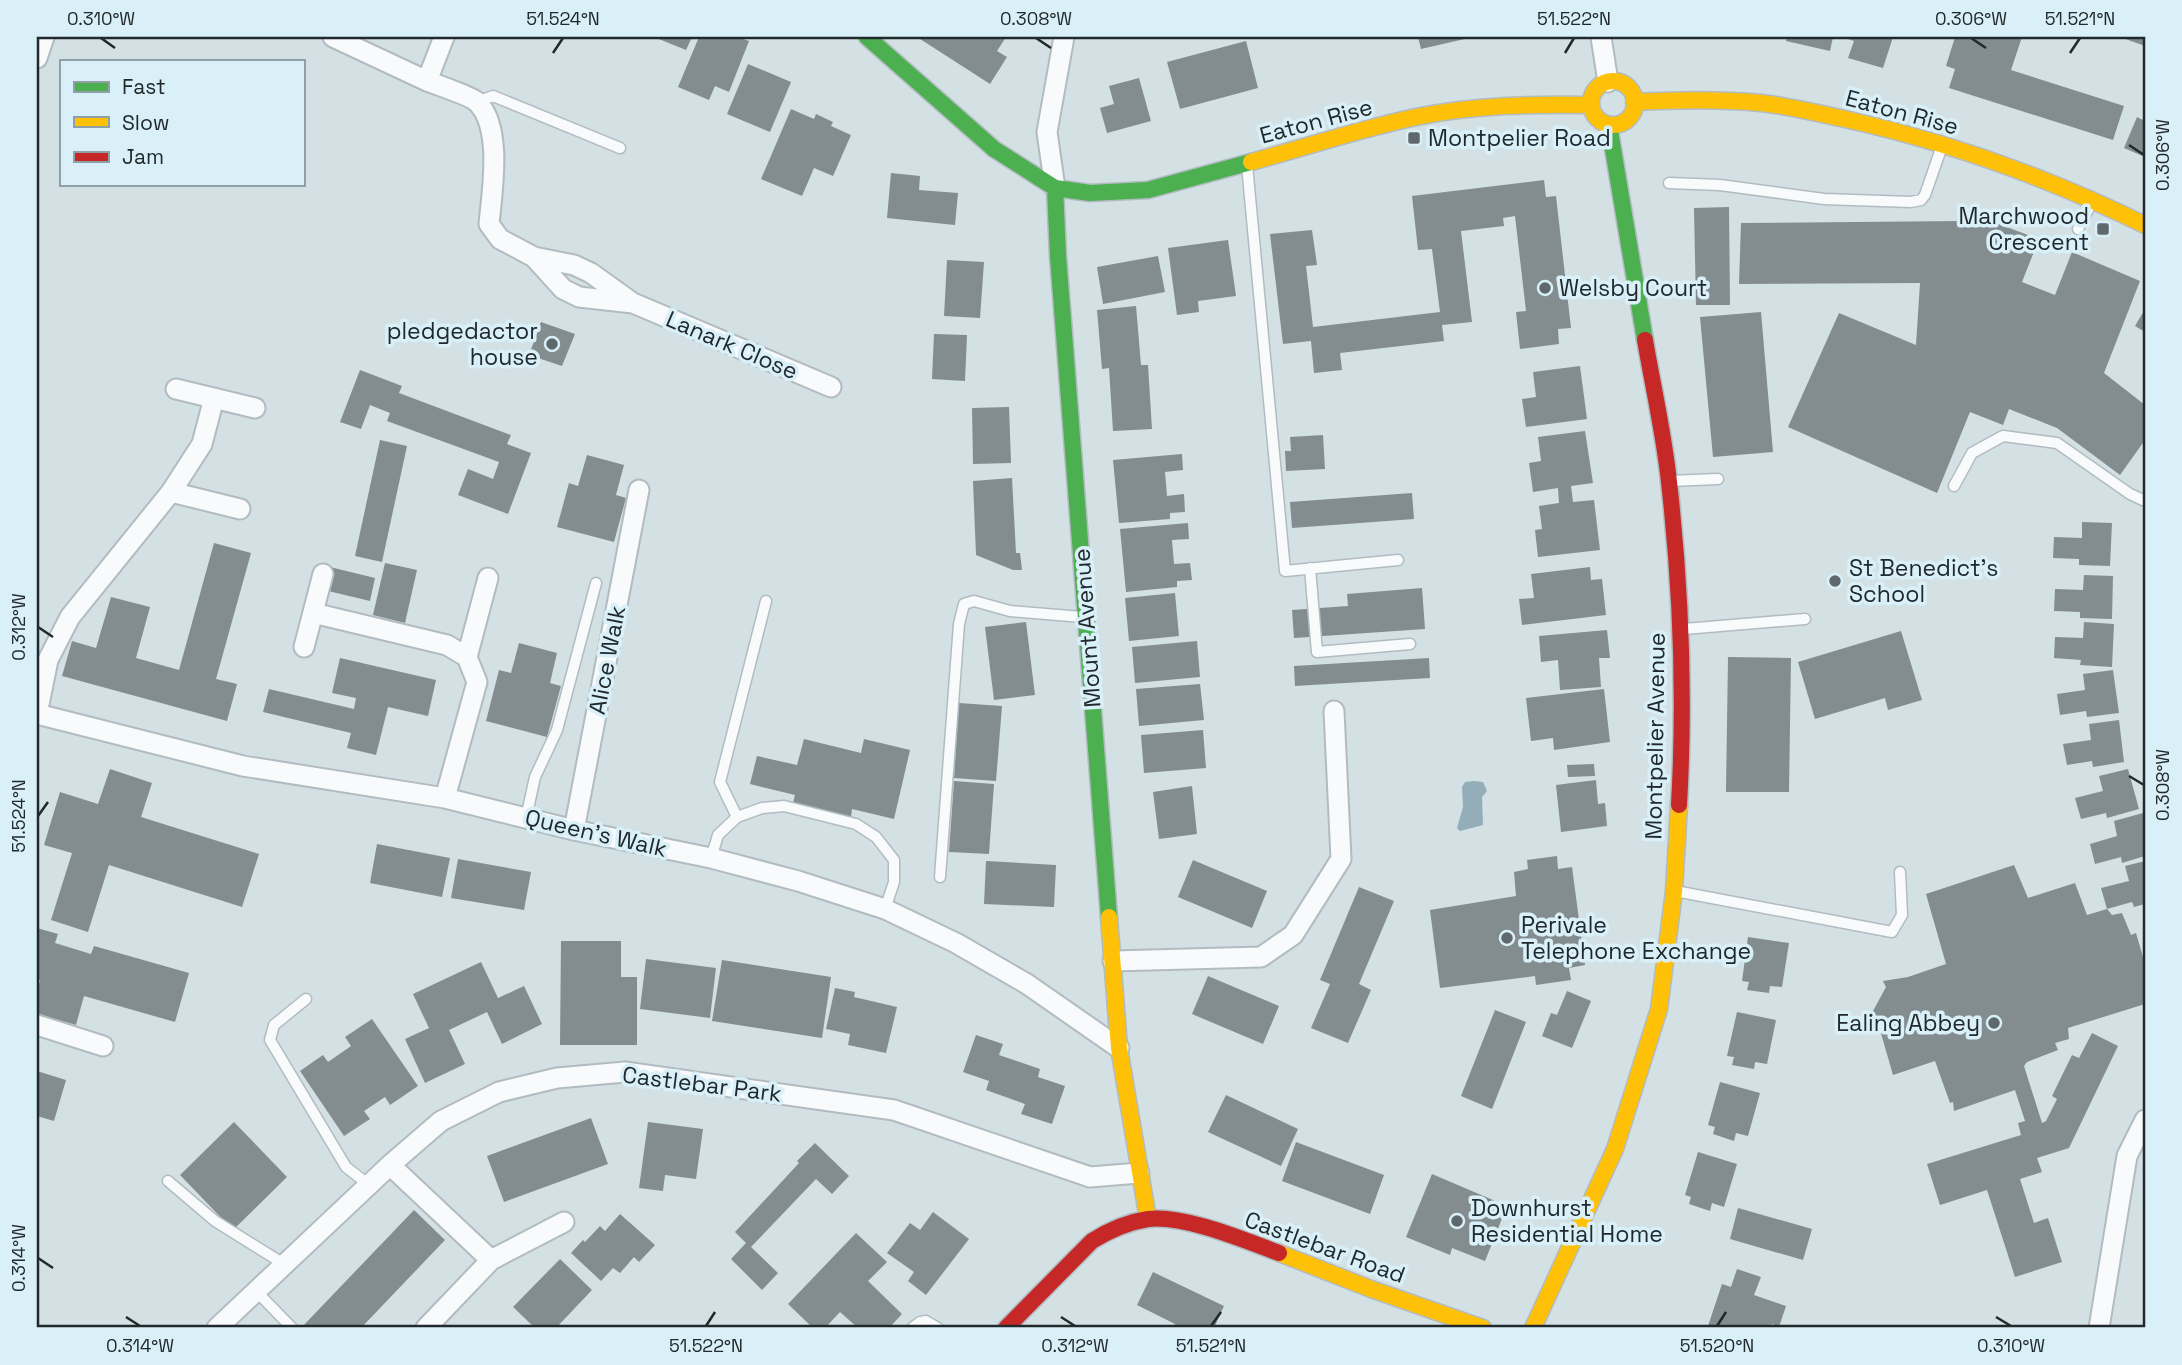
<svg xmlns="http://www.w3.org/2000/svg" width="2182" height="1365" viewBox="0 0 2182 1365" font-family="'Space Grotesk',sans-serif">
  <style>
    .water { fill: #93aeb8 }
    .building { fill: #838d90 }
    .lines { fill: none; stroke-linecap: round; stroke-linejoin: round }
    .lane-casing { stroke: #b2bcc0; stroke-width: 13 }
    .street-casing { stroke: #b2bcc0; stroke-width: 23 }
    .fast-casing { stroke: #b2bcc0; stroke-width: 19 }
    .slow-casing { stroke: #b2bcc0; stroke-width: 19 }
    .jam-casing { stroke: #b2bcc0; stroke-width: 19 }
    .lane { stroke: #f8fafb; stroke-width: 10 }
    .street { stroke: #f8fafb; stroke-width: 19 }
    .fast { stroke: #4caf50; stroke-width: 16 }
    .slow { stroke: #ffc107; stroke-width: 16 }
    .jam { stroke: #c62828; stroke-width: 16 }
    .ticks { fill: none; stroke: #21292d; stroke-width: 2.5 }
    .poi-dot { fill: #5f696d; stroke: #d9f0f8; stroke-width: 2.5 }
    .labels { text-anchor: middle; stroke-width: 7; stroke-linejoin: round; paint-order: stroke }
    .street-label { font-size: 23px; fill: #21292d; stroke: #d9f0f8 }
    .poi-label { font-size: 23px; fill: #21292d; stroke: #d9f0f8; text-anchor: start }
    .neatline { fill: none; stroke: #21292d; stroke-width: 2.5 }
    .ticks-label { font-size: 18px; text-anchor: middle; fill: #21292d }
  </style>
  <rect width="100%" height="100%" fill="#d3e0e4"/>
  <path class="water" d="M1474,781l9,1 4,9 -5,6 1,28 -23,6 -3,-3 6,-21 -1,-20 3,-5z"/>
  <path class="building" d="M654,37h38l-6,13z
    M699,37h39l11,4 -20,51 -14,-6 -6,14 -31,-13z
    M917,37h89l-9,14 10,6 -17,27z
    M1418,37h51v1l-48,11z
    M1787,37h46l-3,14 -44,-10z
    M1842,37h51l-10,31 -35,-10 6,-17z
    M1955,37h67l-11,33 113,36 -11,34 -164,-52 6,-19 -9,-3z
    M2120,37h25v9z
    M1246,41l12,47 -78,21 -13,-47z
    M748,64l43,18 -21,50 -43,-18z
    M1139,78l12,43 -44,12 -7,-25 14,-4 -5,-18z
    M791,109l23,10 2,-5 17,8 -2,4 20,9 -18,41 -19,-8 -12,28 -41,-17z
    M2137,117l8,4v36l-21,-9z
    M891,173l29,3 -1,14 39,3 -3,32 -68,-7z
    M1544,180l2,17 10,-1 15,132 -13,1 1,15 -39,5 -4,-37 10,-1 -11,-95 -12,2 1,8 -43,5 11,91 -30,3 2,16 -104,12 2,17 -28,3 -3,-32 -28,3 -13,-110 42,-4 5,35 -11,1 7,61 127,-15 -8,-63 -14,1 -6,-54z
    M1729,207l1,98h-34l-2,-97z
    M1962,221l34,2 43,16 -17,43 33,13 17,-43 68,29 -36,92 41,32v35l-25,35 -63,-47 -48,-19 -6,16 -33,-13 -33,81 -149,-66 51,-114 77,32 4,-62 -181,1 2,-61z
    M1228,240l8,56 -38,5 1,11 -22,3 -9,-67z
    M1158,256l7,36 -62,12 -6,-37z
    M947,260l37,2 -4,56 -36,-2z
    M1136,306l5,59h7l4,64 -39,2 -4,-63 -7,1 -5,-59z
    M2145,309v23l-10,-6z
    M1761,312l12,140 -60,5 -13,-140z
    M541,322l34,12 -13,32 -33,-11z
    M934,334l33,1 -2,46 -33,-2z
    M1580,366l7,53 -61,8 -4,-28 14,-2 -3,-25z
    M360,370l42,16 -3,7 112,42 -4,9 24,9 -23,61 -50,-19 10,-26 25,10 6,-17 -112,-41 3,-8 -20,-8 -9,24 -21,-7z
    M1009,407l2,56 -38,1 -1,-56z
    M1585,431l8,52 -22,3 2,16 21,-2 6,50 -62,7 -3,-27 7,-1 -3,-23 20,-3 -1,-15 -25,4 -4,-29 12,-2 -3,-24z
    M1323,435l2,34 -39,2 -1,-20h6l-1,-14z
    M380,440l27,6 -25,116 -27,-6z
    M1182,454l1,16 -18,2 2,24 17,-2 1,18 -15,1v6l-51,4 -6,-63z
    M587,455l37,10 -8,30 10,3 -12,44 -57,-15 12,-44 9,3z
    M1012,478l4,75h4l2,17h-9l-37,-15 -3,-74z
    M1412,493l2,26 -122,9 -2,-26z
    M2082,522l30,1 -2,43 -31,-1v-6l-26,-1 1,-21 28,1z
    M1188,523l1,16 -17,1 2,24 16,-1 2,17 -15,1v6l-51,5 -6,-63z
    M214,543l37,10 -35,126 21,5 -10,37 -165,-45 10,-35 24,7 15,-51 39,10 -14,51 43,12z
    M385,563l32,7 -12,53 -32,-8z
    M330,567l45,11 -5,23 -46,-11z
    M1590,567l1,13 11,-1 4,36 -84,10 -3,-26 15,-1 -3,-24z
    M2084,575l29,1 -1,43 -32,-1v-6l-26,-1 1,-22 28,1z
    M1422,588l3,41 -131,9 -2,-28 56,-4 -1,-12z
    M1175,593l4,43 -50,5 -4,-43z
    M1026,622l9,73 -41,5 -9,-73z
    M2084,622l30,2 -2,43 -32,-2 1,-5 -27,-2 1,-21 28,1z
    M1607,630l3,28h-11l2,29 -41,3 -2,-30 -17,2 -2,-26z
    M1901,631l21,69 -34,10 -3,-12 -70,21 -17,-57z
    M1197,641l3,36 -65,6 -3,-36z
    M519,643l38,10 -7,30 11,3 -14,51 -61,-16 13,-51 12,3z
    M1728,657l63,1 -2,134h-63z
    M340,658l96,22 -8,36 -40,-9 -12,48 -29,-7 4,-15 -88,-21 6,-23 85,20 2,-11 -24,-5z
    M1429,658l1,20 -135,8 -1,-20z
    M2113,670l6,43 -32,4 -1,-6 -26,4 -3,-21 28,-4 -2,-16z
    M1200,684l4,36 -65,6 -3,-37z
    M1604,689l6,53 -56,8 -1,-12 -22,3 -5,-43z
    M959,703l43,3 -6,75 -42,-3z
    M2119,720l5,42 -31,5 -1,-6 -25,4 -4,-21 28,-4 -2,-16z
    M1203,730l3,38 -62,5 -3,-38z
    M804,739l57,14 3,-14 46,11 -16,69 -42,-10 -1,8 -58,-14 2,-8 -45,-11 7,-28 40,9z
    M1594,764l1,12 -27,1 -1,-12z
    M110,769l42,14 -11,34 118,37 -17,53 -133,-42 -21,67 -37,-12 21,-67 -28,-8 16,-53 38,12z
    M2128,769l11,40 -32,9 -1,-5 -25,6 -6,-21 28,-7 -4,-15z
    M1596,780l2,24 7,-1 2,23 -46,6 -5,-47z
    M954,781l40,3 -5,70 -40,-2z
    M1192,786l5,48 -38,5 -6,-47z
    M2143,813l2,10v33l-23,7 -1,-6 -26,7 -5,-20 27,-8 -3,-15z
    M377,844l73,14 -8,39 -72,-14z
    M1557,856l1,13 14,-2 13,98 -16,3 2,12 -35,5 -1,-9 -95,12 -10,-78 86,-14 -2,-24 14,-3 -1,-9z
    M458,859l73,13 -7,38 -73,-12z
    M1193,860l74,31 -15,37 -74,-31z
    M986,861l70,4 -2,42 -70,-3z
    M2145,861v43l-11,3 -2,-5 -25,7 -6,-21 28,-7 -4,-15z
    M2014,865l14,33 47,-15 12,32 20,-6 5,6 10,-2 9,22 5,-2 9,31v40l-77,24 1,11 -14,4 3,7 -31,12 -3,4 18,57 4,-2 11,-22 -5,-3 20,-41 7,3 13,-25 26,13 -49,102 -32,10 5,14 -22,7 14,44 14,-5 14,44 -47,15 -28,-87 -47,15 -13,-41 94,-29 -3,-12 7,-2 -10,-31 -61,21 -1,-9 -3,1 -15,-42 -42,14 -13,-45 -7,2 -6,-20 6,-1 13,-24 -3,-6 25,-4 38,-13 -20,-70z
    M1359,887l35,14 -35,83 12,6 -23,53 -37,-15 19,-44 -10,-4z
    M37,928l21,6 -3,9 36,11 3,-8 95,27 -14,49 -91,-26 -8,29 -39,-11v-22l3,-12h-3z
    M1748,937l41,6 -7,44 -12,-1 -1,7 -22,-3 2,-8 -7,-1z
    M561,941h60v36h16v68h-77z
    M646,959l70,9 -6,50 -70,-9z
    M722,960l109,17 -9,61 -110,-17z
    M481,962l17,36 26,-12 18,38 -40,20 -15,-32 -38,18 16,34 -40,19 -20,-44 24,-11 -16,-34z
    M1208,976l71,30 -16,38 -71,-30z
    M835,988l20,4 -1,5 43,10 -11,46 -38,-8 2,-11 -24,-5z
    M1567,991l24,10 -19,47 -30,-12 9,-23 6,2z
    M1495,1010l31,12 -34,87 -31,-13z
    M1737,1012l39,8 -9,44 -12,-2 -1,7 -22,-4 2,-8 -7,-1z
    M372,1019l46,67 -28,19 -5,-8 -21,14 6,8 -26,17 -44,-65 23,-16 5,7 23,-16 -6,-9z
    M976,1035l27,9 -4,11 41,14 -2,8 27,9 -13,38 -31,-10 4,-10 -39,-14 3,-9 -26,-9z
    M37,1071l29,9 -12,41 -17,-5z
    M1720,1082l40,11 -12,43 -12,-3 -2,8 -21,-7 2,-7 -7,-2z
    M1226,1095l72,34 -17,37 -73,-34z
    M591,1118l17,46 -104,38 -17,-46z
    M234,1122l53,55 -54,53 -53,-55z
    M648,1122l55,7 -7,50 -31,-4 -2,16 -24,-3z
    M1296,1142l88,33 -14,39 -88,-33z
    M815,1143l34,33 -17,18 -16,-15 -65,68 27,26 -16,17 -31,-31 15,-16 -11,-11 64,-69 -2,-2z
    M1698,1152l39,12 -13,43 -12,-4 -2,8 -21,-7 2,-7 -6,-2z
    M1432,1174l75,32 -22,55 -33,-13 -2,7 -44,-18z
    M1738,1208l74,21 -9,31 -73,-21z
    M414,1210l31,30 -84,88h-60z
    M933,1212l36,27 -43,56 -18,-14 6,-9 -27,-19 23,-30 10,7z
    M620,1214l35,31 -16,17 -5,-5 -14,16 -7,-5 -12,13 -30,-28 12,-13 2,2 15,-16 5,5z
    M856,1233l31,29 -19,19 34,33 -13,14h-31l-18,-16 -15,16h-12l-25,-24z
    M560,1259l32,31 -36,38h-21l-22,-21z
    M1737,1269l24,8 -7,18 32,11 -7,21 -7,-3 -2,4h-56l-6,-2 14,-42 9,3z
    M1153,1272l71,34 -10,22h-41l2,-4 -38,-19z"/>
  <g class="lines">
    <defs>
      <path id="lane" d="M477,102l16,-6 127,52
        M1247,165l38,406 113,-11
        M1669,183l51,2 104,14 87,3 10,-2 4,-5 17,-49
        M2078,229l14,-27
        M1670,481l48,-2
        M1954,486l18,-33 31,-17 54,7 73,51 15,7
        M1310,568l7,84 93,-8
        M1684,629l121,-10
        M737,817l-17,-35 46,-181
        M526,818l9,-41 22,-47 39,-147
        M711,858l7,-23 19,-18 25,-9 22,-2 72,18 20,13 18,23v22l-9,27
        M940,877l19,-253 5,-20 10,-3 36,10 72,6
        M1675,891l217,41 10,-17 -2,-43
        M306,999l-32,26 -4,15 76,127 23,18
        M168,1181l47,40 69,43
        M256,1291l36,37
        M912,1328l8,-6 6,-1 12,7"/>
      <path id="street" d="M333,37l94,44 17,-44
        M1601,37l7,45
        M37,58l7,-21
        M427,81c10,4 44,15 50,21 26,25 15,90 12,122l11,15 34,18 29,32 16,8 54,6 198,84
        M1055,188l-8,-56 17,-95
        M534,257l40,8 17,8 39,28
        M176,389l79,19
        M171,492l69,17
        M313,613l134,32 20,12 10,25 -32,116
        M304,647l19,-73
        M467,657l21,-79
        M37,714l206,52 202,32 129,32 137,28 87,23 87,28 71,34 71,41 92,64
        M37,714l11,-54 22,-43 101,-125 31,-48 12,-46
        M574,830l65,-340
        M1113,961l148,-4 32,-22 48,-76 -7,-148
        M37,1025l66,21
        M390,1165l101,95
        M217,1328l173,-163 51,-44 58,-29 58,-14 68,-6 269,38 196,67 49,-4
        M426,1328l65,-68 73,-38
        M2099,1328l28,-172 18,-36"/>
      <path id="fast" d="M867,37l127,112 61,39 35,5 58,-3 103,-28
        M1609,125l36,215
        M1055,188l3,68 51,661"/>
      <path id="slow" d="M1591 103a22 22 0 1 1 44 0a22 22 0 1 1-44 0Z
        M1634,102c42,-2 85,-3 127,1 28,3 56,10 84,16 104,23 204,59 300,106
        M1251,162c55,-15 109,-33 165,-45 57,-12 117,-13 175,-12
        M1109,917l10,131 29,171
        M1279,1253l92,36 112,39
        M1533,1328l82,-179 44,-140 15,-118 5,-86"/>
      <path id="jam" d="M1645,340c8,47 19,94 24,142 12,106 16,216 10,323
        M1006,1328l86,-87c16,-10 36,-19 56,-22 37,-4 96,21 131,34"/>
    </defs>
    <use href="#lane" class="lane-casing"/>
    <use href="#street" class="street-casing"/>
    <use href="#fast" class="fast-casing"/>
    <use href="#slow" class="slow-casing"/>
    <use href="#jam" class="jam-casing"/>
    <use href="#lane" class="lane"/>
    <use href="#street" class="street"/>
    <use href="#fast" class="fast"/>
    <use href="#slow" class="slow"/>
    <use href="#jam" class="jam"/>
  </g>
  <path class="ticks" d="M101,38l14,10M1036,38l15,10M1971,38l15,10M553,53l10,-15M1565,53l9,-15M2070,53l10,-15M2129,145l15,10M38,627l15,10M2129,776l15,9M38,816l10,-14M38,1258l15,10M126,1317l14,9M1061,1317l14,9M1996,1317l15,9M706,1326l9,-14M1211,1326l10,-14M1717,1326l9,-14"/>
  <g class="poi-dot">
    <rect x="1407" y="131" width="14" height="14" rx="3.5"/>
    <rect x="2096" y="222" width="14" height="14" rx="3.5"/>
    <circle cx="1545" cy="288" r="7"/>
    <circle cx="552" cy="344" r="7"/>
    <circle cx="1835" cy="581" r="7"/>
    <circle cx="1507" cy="938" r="7"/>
    <circle cx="1994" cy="1023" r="7"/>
    <circle cx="1457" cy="1221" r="7"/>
  </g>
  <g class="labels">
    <g class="street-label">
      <text transform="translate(1902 112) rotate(15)" y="8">Eaton Rise</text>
      <text transform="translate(1316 121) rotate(-15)" y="8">Eaton Rise</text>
      <text transform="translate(732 345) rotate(23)" y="8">Lanark Close</text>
      <text transform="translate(1087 628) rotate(-94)" y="8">Mount Avenue</text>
      <text transform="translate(607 660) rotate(-79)" y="8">Alice Walk</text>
      <text transform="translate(1655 736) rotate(-89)" y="8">Montpelier Avenue</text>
      <text transform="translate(596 833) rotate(13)" y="8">Queen's Walk</text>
      <text transform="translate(702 1084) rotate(7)" y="8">Castlebar Park</text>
      <text transform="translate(1325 1247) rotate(20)" y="8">Castlebar Road</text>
    </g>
    <g class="poi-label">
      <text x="1428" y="146">Montpelier Road</text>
      <text x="2089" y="224" text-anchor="end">Marchwood<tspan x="2089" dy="26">Crescent</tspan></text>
      <text x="1559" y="296">Welsby Court</text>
      <text x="538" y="339" text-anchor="end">pledgedactor<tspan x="538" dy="26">house</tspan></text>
      <text x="1849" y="576">St Benedict's<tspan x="1849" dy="26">School</tspan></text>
      <text x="1521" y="933">Perivale<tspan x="1521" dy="26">Telephone Exchange</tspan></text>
      <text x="1980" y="1031" text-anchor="end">Ealing Abbey</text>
      <text x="1471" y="1216">Downhurst<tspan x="1471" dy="26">Residential Home</tspan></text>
    </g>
  </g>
  <rect width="2182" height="1365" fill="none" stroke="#d9f0f8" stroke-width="77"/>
  <rect x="60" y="60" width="245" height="126" fill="#d9f0f8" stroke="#8fa0a7" stroke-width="2"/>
  <rect x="74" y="82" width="35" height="10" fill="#4caf50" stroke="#8fa0a7" stroke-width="2"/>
  <text x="122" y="94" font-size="21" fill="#21292d">Fast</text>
  <rect x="74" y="117" width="35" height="10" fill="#ffc107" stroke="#8fa0a7" stroke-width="2"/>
  <text x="122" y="130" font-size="21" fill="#21292d">Slow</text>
  <rect x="74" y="152" width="35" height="10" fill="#c62828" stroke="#8fa0a7" stroke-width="2"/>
  <text x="122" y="164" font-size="21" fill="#21292d">Jam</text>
  <rect x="38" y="38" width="2106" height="1288" class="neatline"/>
  <g class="ticks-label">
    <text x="101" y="25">0.310°W</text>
    <text x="563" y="25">51.524°N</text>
    <text x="1036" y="25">0.308°W</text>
    <text x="1574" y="25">51.522°N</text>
    <text x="1971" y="25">0.306°W</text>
    <text x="2080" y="25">51.521°N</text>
    <text transform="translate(2163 155) rotate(-90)" y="6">0.306°W</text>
    <text transform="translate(19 627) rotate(-90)" y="6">0.312°W</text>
    <text transform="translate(2163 785) rotate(-90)" y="6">0.308°W</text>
    <text transform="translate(19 816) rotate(-90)" y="6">51.524°N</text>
    <text transform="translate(19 1258) rotate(-90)" y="6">0.314°W</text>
    <text x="140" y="1352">0.314°W</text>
    <text x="706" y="1352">51.522°N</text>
    <text x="1075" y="1352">0.312°W</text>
    <text x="1211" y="1352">51.521°N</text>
    <text x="1717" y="1352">51.520°N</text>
    <text x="2011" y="1352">0.310°W</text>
  </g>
</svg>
